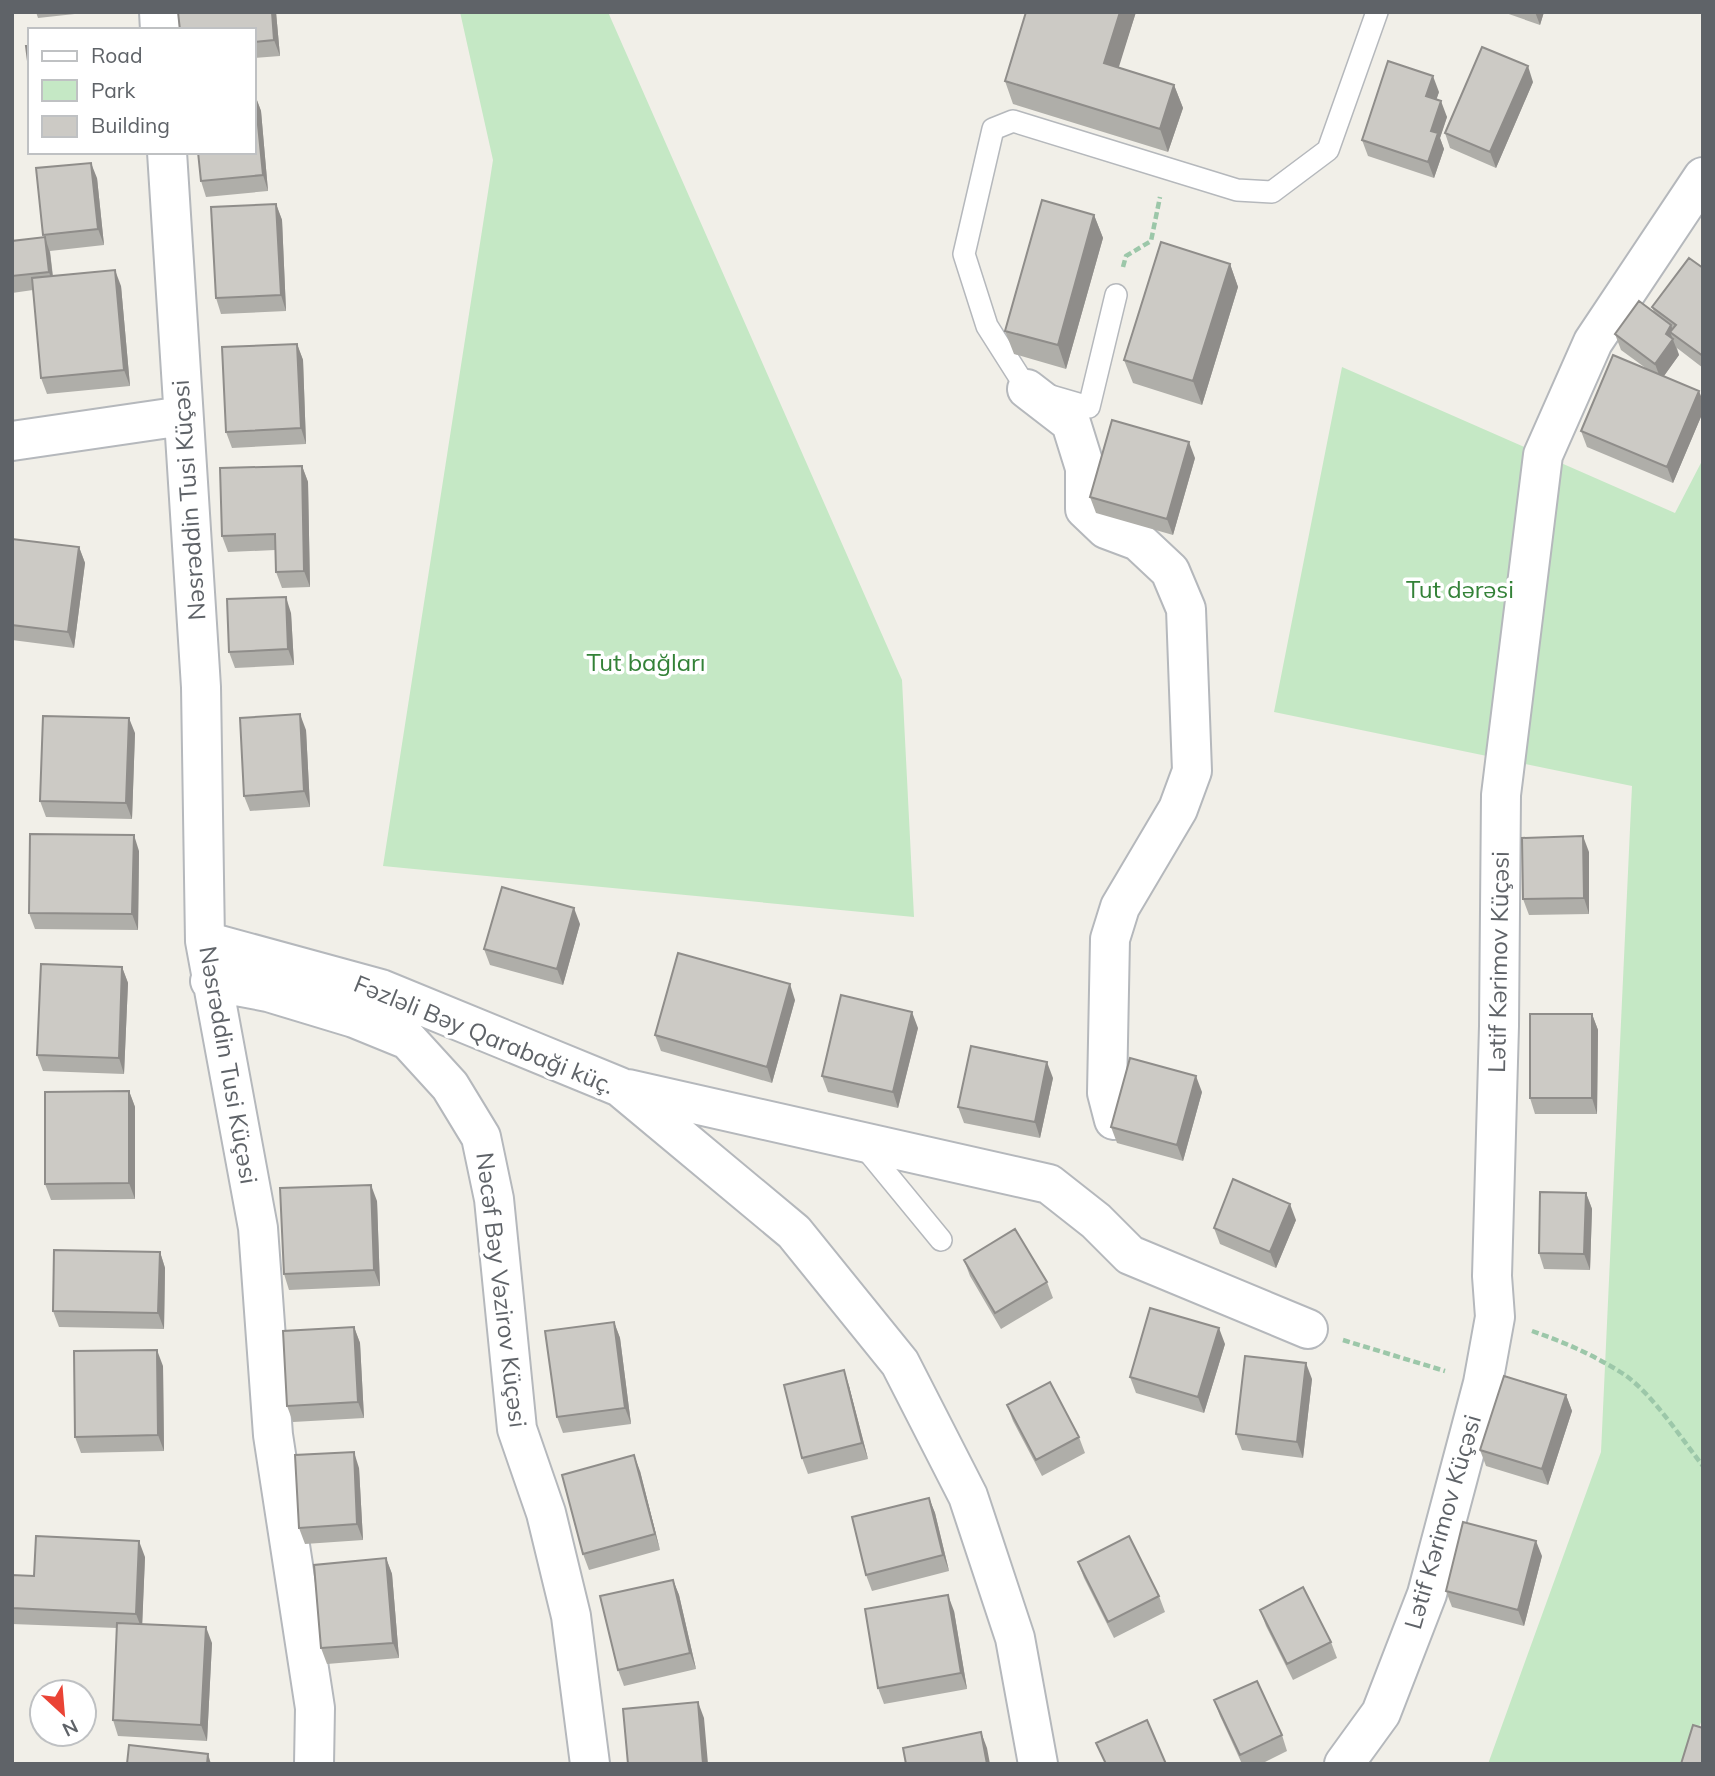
<svg xmlns="http://www.w3.org/2000/svg" width="1715" height="1776" viewBox="0 0 1715 1776" font-family="Mulish,sans-serif">
  <style>
    .green { fill: #c5e8c5 }
    .lines { fill: none; stroke-linecap: round; stroke-linejoin: round }
    .lane-casing { stroke: #b5b8bc; stroke-width: 24 }
    .street-casing { stroke: #b5b8bc; stroke-width: 42 }
    .path { stroke: #9cc7a9; stroke-width: 4.5; stroke-dasharray: 7 3.5; stroke-linecap: butt }
    .lane { stroke: #fff; stroke-width: 21 }
    .street { stroke: #fff; stroke-width: 38 }
    .wall { fill: #afaea9 }
    .shaded-wall { fill: #8f8d8a }
    .building { fill: #cccac5; stroke: #8f8d8a; stroke-width: 2 }
    .labels { text-anchor: middle; stroke-width: 7; stroke-linejoin: round; paint-order: stroke }
    .street-label { font-size: 24px; fill: #5f6368; stroke: #fff }
    .park-label { font-size: 24px; fill: #348238; stroke: #fff }
  </style>
  <rect width="100%" height="100%" fill="#f1efe8"/>
  <path class="green" d="M460,12h148l294,668 12,237 -531,-51 110,-706z
    M1342,367l333,146 28,-54v1258l-18,47h-197l113,-312 31,-666 -358,-74z"/>
  <g class="lines">
    <defs>
      <path id="lane" d="M1116,295l-27,112 -62,-18 -40,-63 -23,-72 29,-125 20,-8 224,69 35,2 56,-42 49,-138
        M862,1144l79,96"/>
      <path id="street" d="M159,12l1,18
        M167,152l34,535 4,254 53,287 15,207 42,273 -1,56
        M1027,389l44,34 14,45v41l21,20 32,12 32,30 16,38 6,162 -14,38 -58,98 -10,32 -3,154 7,27
        M12,441l171,-25
        M205,941l176,48 239,98 174,145 106,131 68,133 47,142 23,126
        M210,981l58,11 86,26 54,22 42,46 31,51 13,62 23,230 29,84 25,103 19,148
        M628,1089l421,95 47,37 34,34 178,74
        M1344,1764l37,-51 46,-119 56,-211 12,-66 -3,-41 7,-250 2,-231 42,-340 50,-113 110,-165"/>
    </defs>
    <use href="#lane" class="lane-casing"/>
    <use href="#street" class="street-casing"/>
    <path class="path" d="M1123,267l3,-11 25,-15 9,-44
      M1532,1331c32,11 64,25 93,44 28,20 56,63 78,91
      M1343,1340l102,31"/>
    <use href="#lane" class="lane"/>
    <use href="#street" class="street"/>
  </g>
  <path class="wall" d="M36,12h57l-55,6z
    M178,12h98l4,44 -26,2v-28z
    M1026,12h110l-18,55 56,18 9,23 -15,44 -155,-48 -8,-23z
    M1503,12h41l-4,13z
    M1533,82l-37,86 -46,-20 -5,-15z
    M1439,92l-3,8 11,17 -7,21 4,11 -10,29 -66,-22 -6,-16z
    M255,95l6,16 7,80 -62,6 -5,-16z
    M97,178l7,67 -54,6 3,25 68,10 9,100 -83,8 -6,-16 -8,-88 -21,3v-52l32,-4 -1,-2z
    M276,204l6,16 4,91 -65,3 -5,-16z
    M1094,215l9,23 -37,131 -52,-15 -9,-23z
    M1230,264l8,23 -36,118 -69,-22 -9,-23z
    M1703,268v100l-26,-20 2,7 -15,21 39,25v11l-30,71 -86,-36 -6,-16 66,-62 -26,-19 -6,-16 39,-22 -2,-5z
    M297,344l6,16 3,84 -74,4 -6,-16z
    M1195,458l-22,77 -77,-22 -6,-16z
    M302,466l6,16 2,105 -28,1 -6,-16 -1,-22 -47,2 -6,-16z
    M12,539l67,8 6,16 -11,85 -62,-8z
    M291,613l3,52 -59,3 -6,-16z
    M306,730l4,77 -60,4 -6,-15z
    M135,733l-3,86 -86,-2 -6,-16z
    M139,851l-1,79 -103,-1 -6,-16z
    M1589,852v62l-60,1 -6,-16z
    M580,924l-17,61 -73,-20 -6,-16z
    M122,967l6,16 -4,91 -81,-3 -6,-16z
    M795,1000l-23,83 -111,-32 -6,-16z
    M1592,1014l6,16 -1,84h-62l-5,-16z
    M918,1028l-20,80 -70,-16 -6,-16z
    M1053,1078l-13,60 -76,-15 -6,-16z
    M129,1091l6,16v92l-84,1 -6,-16z
    M1202,1092l-19,69 -66,-18 -6,-16z
    M1586,1193l6,16 -2,61 -46,-1 -5,-16z
    M377,1201l3,85 -91,4 -5,-16z
    M1296,1220l-20,48 -56,-24 -6,-16z
    M160,1252l5,16 -1,61 -105,-2 -6,-16z
    M964,1260l83,22 6,16 -52,31 -31,-53z
    M614,1322l6,16 11,86 -68,9 -6,-16z
    M354,1327l6,16 4,75 -71,4 -6,-16z
    M1225,1344l-21,69 -68,-20 -6,-16z
    M163,1366l1,85 -83,2 -6,-16z
    M1312,1379l-9,79 -61,-8 -6,-16z
    M849,1386l19,73 -60,15 -6,-16z
    M1566,1395l6,16 -24,74 -62,-19 -6,-16z
    M1007,1405l72,32 6,16 -43,23 -29,-55z
    M359,1468l4,72 -58,4 -6,-16z
    M640,1471l20,79 -71,20 -6,-16z
    M929,1498l6,15 14,58 -77,20 -6,-16z
    M1542,1556l-18,70 -72,-19 -6,-16z
    M145,1557l-3,67 70,19 -5,98 -89,-5 -5,-16 4,-92 -105,-4v-49l22,1z
    M386,1558l6,16 7,84 -72,6 -6,-16z
    M1078,1562l81,34 6,16 -51,26 -30,-60z
    M673,1580l6,15 17,74 -72,17 -6,-16z
    M1260,1610l71,32 6,16 -44,22 -27,-54z
    M954,1611l13,78 -83,15 -6,-16z
    M1214,1700l68,35 5,16 -26,13h-19l-22,-48z"/>
  <path class="shaded-wall" d="M272,12h4l4,44 -6,-16z
    M1120,12h16l-23,74 -9,-23z
    M1535,12h9l-4,13z
    M1528,66l5,16 -37,86 -6,-16z
    M1433,76l6,16 -7,20 -6,-16z
    M1174,85l9,23 -15,44 -8,-23z
    M255,95l6,16 7,80 -5,-16z
    M1441,101l6,16 -7,21 4,11 -10,29 -6,-16 3,-31z
    M91,163l6,15 7,67 -6,-16z
    M276,204l6,16 4,91 -5,-16z
    M1094,215l9,23 -37,131 -8,-24z
    M45,237l5,16 4,35 -5,-16z
    M1230,264l8,23 -36,118 -9,-24z
    M115,270l6,16 9,100 -6,-16z
    M1671,325l4,11 -5,-4 9,23 -18,25 -6,-16 11,-30z
    M297,344l6,16 3,84 -5,-16z
    M1699,391l4,10v11l-30,71 -6,-16z
    M1189,442l6,16 -22,77 -6,-16z
    M302,466l6,16 2,105 -6,-16z
    M79,547l6,16 -11,85 -6,-16z
    M286,597l5,16 3,52 -6,-16z
    M300,714l6,16 4,77 -6,-16z
    M129,718l6,15 -3,86 -6,-16z
    M134,835l5,16 -1,79 -6,-16z
    M1583,836l6,16v62l-5,-16z
    M574,908l6,16 -17,61 -6,-16z
    M122,967l6,16 -4,91 -5,-16z
    M790,984l5,16 -23,83 -5,-16z
    M912,1012l6,16 -20,80 -5,-16z
    M1592,1014l6,16 -1,84 -5,-16z
    M1047,1062l6,16 -13,60 -5,-16z
    M1196,1076l6,16 -19,69 -6,-16z
    M129,1091l6,16v92l-6,-16z
    M371,1185l6,16 3,85 -6,-16z
    M1586,1193l6,16 -2,61 -6,-16z
    M1290,1204l6,16 -20,48 -6,-16z
    M160,1252l5,16 -1,61 -6,-16z
    M614,1322l6,16 11,86 -6,-16z
    M354,1327l6,16 4,75 -6,-16z
    M1219,1328l6,16 -21,69 -6,-16z
    M157,1350l6,16 1,85 -6,-16z
    M1306,1363l6,16 -9,79 -6,-16z
    M844,1370l5,16 19,73 -6,-16z
    M1566,1395l6,16 -24,74 -6,-16z
    M354,1452l5,16 4,72 -6,-16z
    M634,1455l6,16 20,79 -5,-16z
    M929,1498l6,15 14,58 -6,-16z
    M139,1541l6,16 -3,73 -6,-16z
    M1536,1541l6,15 -18,70 -6,-16z
    M386,1558l6,16 7,84 -6,-15z
    M673,1580l6,15 17,74 -6,-16z
    M948,1595l6,16 13,78 -6,-16z
    M206,1627l6,16 -5,98 -6,-16z
    M698,1702l6,16 4,46h-5z
    M981,1732l6,16 3,16h-3z
    M208,1754l3,10h-4z"/>
  <path class="building" d="M178,12h94l2,28 -20,2v-12h-74z
    M1026,12h94l-16,51 70,22 -14,44 -155,-48z
    M26,46h4v30z
    M1482,47l46,19 -38,86 -45,-19z
    M1388,61l45,15 -7,20 15,5 -10,30 7,2 -10,29 -66,-22z
    M254,95h1l8,80 -62,6 -3,-29h56z
    M91,163l7,66 -55,6 -7,-67z
    M1042,200l52,15 -36,130 -53,-14z
    M276,204l5,91 -65,3 -5,-91z
    M45,237l4,35 -37,4v-35z
    M1161,242l69,22 -37,117 -69,-21z
    M1689,258l14,10v88l-33,-24 6,-7 -24,-18z
    M115,270l9,100 -83,8 -9,-100z
    M1639,301l32,24 -5,9 7,5 -18,25 -40,-30z
    M297,344l4,84 -75,4 -4,-85z
    M1613,355l86,36 -32,76 -86,-36z
    M1112,420l77,22 -22,77 -77,-22z
    M302,466l2,105 -28,1 -1,-38 -53,2 -2,-68z
    M12,539l67,8 -11,85 -56,-7z
    M286,597l2,52 -59,3 -2,-53z
    M300,714l4,77 -60,5 -4,-78z
    M43,716l86,2 -3,85 -86,-2z
    M30,834l104,1 -2,79 -103,-1z
    M1583,836l1,62 -61,1 -1,-61z
    M502,887l72,21 -17,61 -73,-20z
    M678,953l112,31 -23,83 -112,-32z
    M41,964l81,3 -3,91 -82,-3z
    M841,995l71,17 -19,80 -71,-16z
    M1530,1014h62v84h-62z
    M971,1046l76,16 -12,60 -77,-15z
    M1130,1058l66,18 -19,69 -66,-18z
    M129,1091v92l-84,1v-92z
    M1233,1179l57,25 -20,48 -56,-24z
    M371,1185l3,85 -90,4 -4,-86z
    M1540,1192l46,1 -2,61 -45,-1z
    M1015,1229l32,53 -52,31 -31,-53z
    M54,1250l106,2 -2,61 -105,-2z
    M1150,1308l69,20 -21,69 -68,-20z
    M614,1322l11,86 -68,9 -12,-86z
    M354,1327l4,75 -71,4 -4,-75z
    M157,1350l1,85 -83,2 -1,-86z
    M1245,1356l61,7 -9,79 -61,-8z
    M844,1370l18,73 -60,15 -18,-73z
    M1504,1376l62,19 -24,74 -62,-19z
    M1050,1382l29,55 -43,23 -29,-55z
    M354,1452l3,72 -58,4 -4,-73z
    M634,1455l21,79 -72,20 -21,-79z
    M929,1498l14,57 -77,20 -14,-58z
    M1463,1522l73,19 -18,69 -72,-19z
    M36,1536l103,5 -3,73 -124,-6v-33l22,1z
    M1129,1536l30,60 -51,26 -30,-60z
    M386,1558l7,85 -72,5 -7,-83z
    M673,1580l17,73 -72,17 -18,-74z
    M1303,1587l28,55 -44,22 -27,-54z
    M948,1595l13,78 -83,15 -13,-79z
    M117,1623l89,4 -5,98 -88,-5z
    M1257,1681l25,54 -42,20 -26,-55z
    M698,1702l5,62h-75l-5,-55z
    M1147,1720l19,44h-60l-10,-21z
    M1693,1725l10,3v36h-22z
    M981,1732l6,32h-81l-3,-16z
    M129,1745l79,9 -1,10h-80z"/>
  <g class="labels">
    <g class="street-label">
      <text transform="translate(189 500) rotate(-94)" y="8">Nəsrəddin Tusi Küçəsi</text>
      <text transform="translate(1499 962) rotate(-89)" y="8">Lətif Kərimov Küçəsi</text>
      <text transform="translate(484 1035) rotate(22)" y="8">Fəzləli Bəy Qarabaği küç.</text>
      <text transform="translate(228 1065) rotate(80)" y="8">Nəsrəddin Tusi Küçəsi</text>
      <text transform="translate(501 1290) rotate(83)" y="8">Nəcəf Bəy Vəzirov Küçəsi</text>
      <text transform="translate(1443 1522) rotate(-74)" y="8">Lətif Kərimov Küçəsi</text>
    </g>
    <g class="park-label">
      <text x="1460" y="598">Tut dərəsi</text>
      <text x="646" y="671">Tut bağları</text>
    </g>
  </g>
  <rect width="1715" height="1776" fill="none" stroke="#5f6368" stroke-width="28"/>
  <rect x="28" y="28" width="228" height="126" fill="#ffffff" stroke="#bfc1c3" stroke-width="2"/>
  <rect x="42" y="51" width="35" height="10" fill="#ffffff" stroke="#bfc1c3" stroke-width="2"/>
  <text x="91" y="63" font-size="21" fill="#5f6368">Road</text>
  <rect x="42" y="80" width="35" height="21" fill="#c5e8c5" stroke="#bfc1c3" stroke-width="2"/>
  <text x="91" y="98" font-size="21" fill="#5f6368">Park</text>
  <rect x="42" y="116" width="35" height="21" fill="#cccac5" stroke="#bfc1c3" stroke-width="2"/>
  <text x="91" y="133" font-size="21" fill="#5f6368">Building</text>
  <g transform="translate(63 1713) rotate(154)"><circle r="33" fill="#ffffff" stroke="#bfc1c3" stroke-width="2"/>
  <path d="M0-5L12 26L0 18L-12 26Z" fill="#ea4335"/>
  <text y="-10" font-size="19" font-weight="bold" text-anchor="middle" fill="#5f6368">N</text>
  </g>
</svg>
